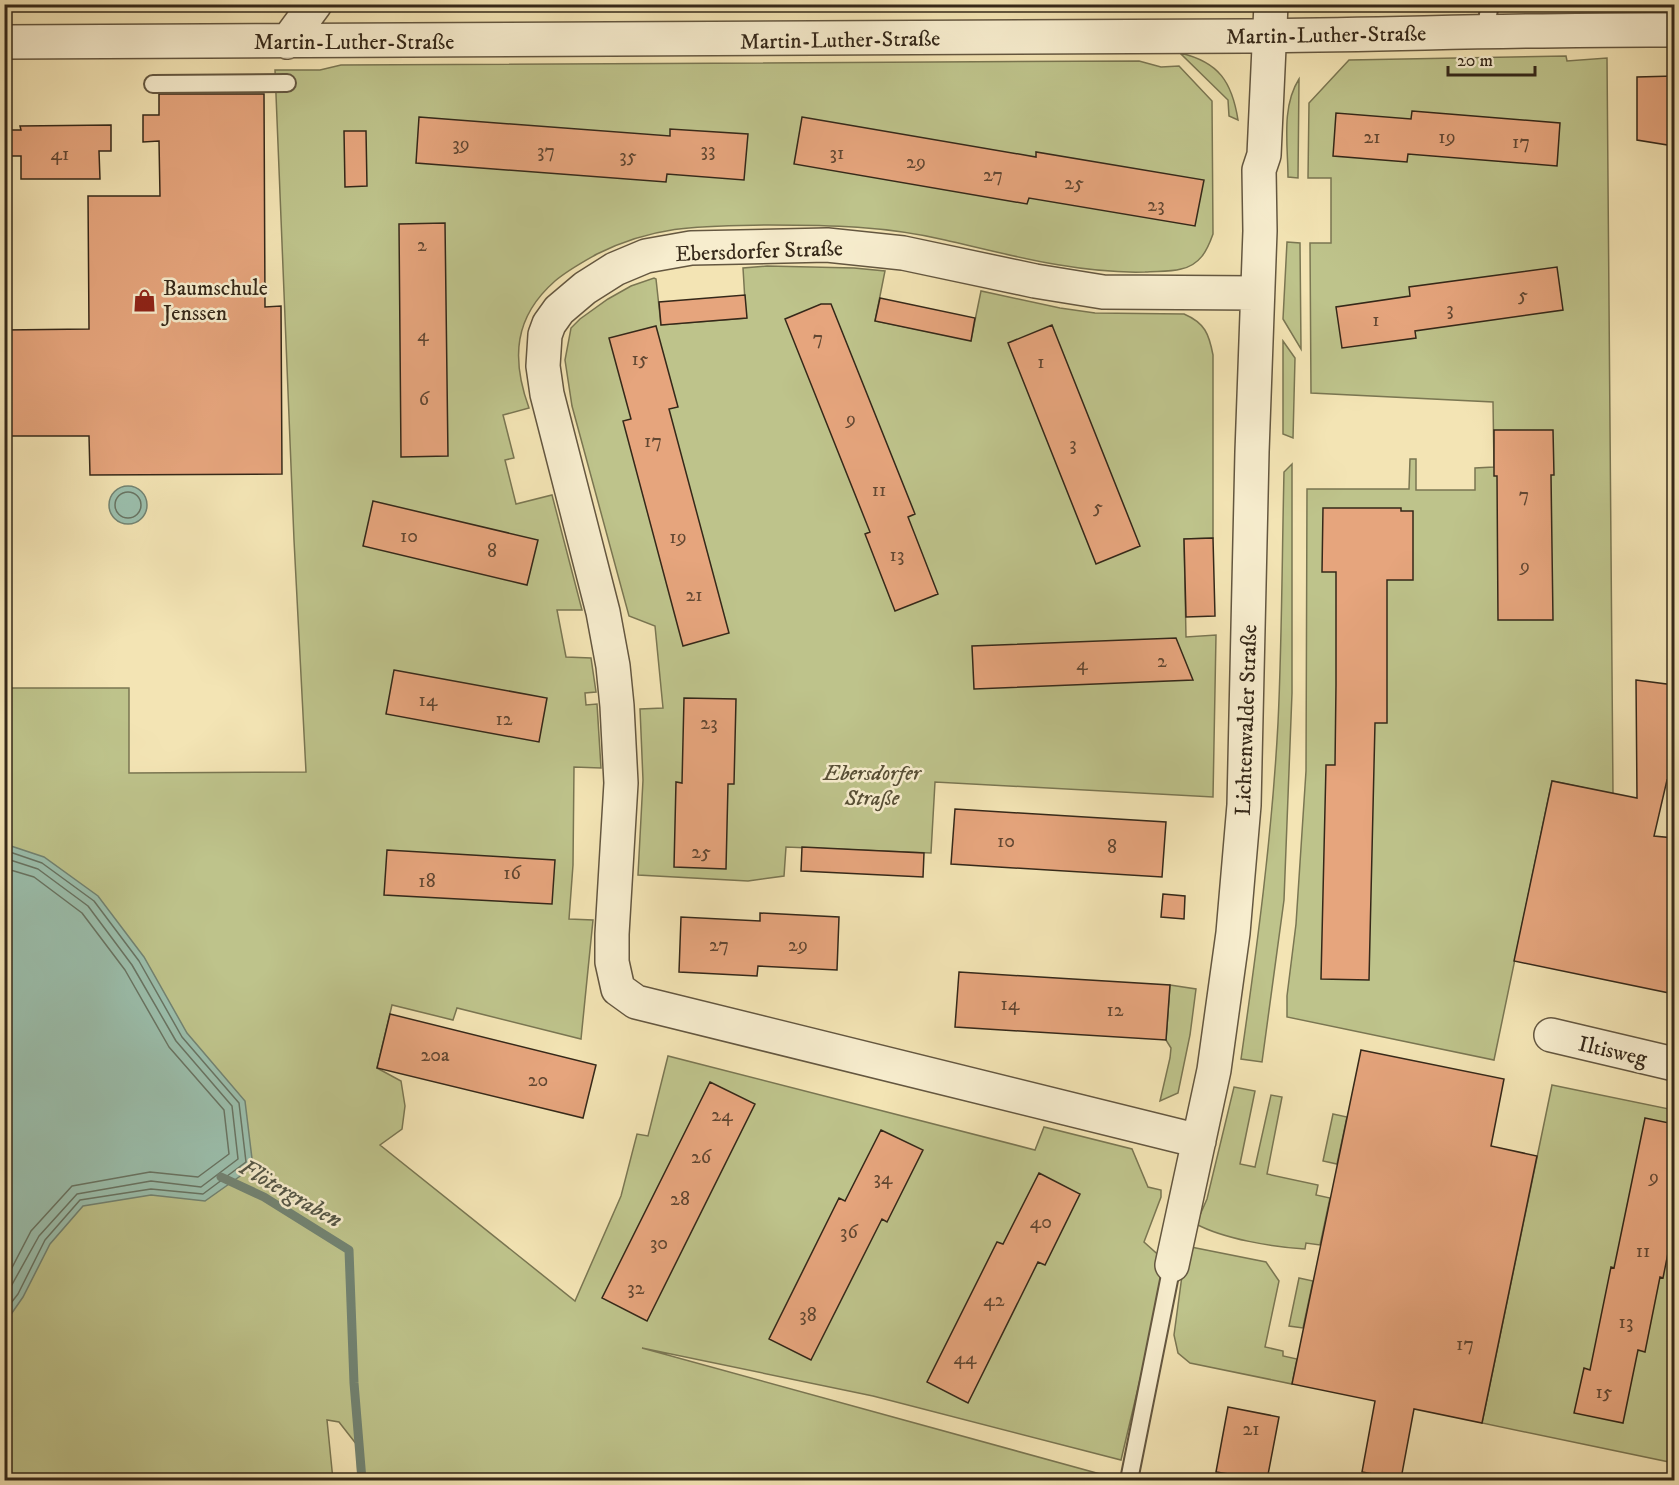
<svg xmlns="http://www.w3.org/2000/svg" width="1679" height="1485" viewBox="0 0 1679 1485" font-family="'IM FELL DW Pica',serif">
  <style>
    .green { fill: #bec38b; stroke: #7a7652; stroke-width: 1.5 }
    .water { fill: #9bbfad; stroke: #728372; stroke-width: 1.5 }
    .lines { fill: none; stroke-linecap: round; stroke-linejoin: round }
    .shore { stroke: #687463; stroke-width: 1.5 }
    .stream { stroke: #728372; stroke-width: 9 }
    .building { fill: #e6a57d; stroke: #352819; stroke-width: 1.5 }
    .service-casing { stroke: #645740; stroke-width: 20 }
    .minor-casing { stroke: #645740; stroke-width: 36 }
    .service { stroke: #f7edce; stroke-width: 16 }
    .minor { stroke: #f7edce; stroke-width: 33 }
    .labels { text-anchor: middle; stroke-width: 5; stroke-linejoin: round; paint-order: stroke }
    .number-label { font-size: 20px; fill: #614732 }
    .street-label { font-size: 22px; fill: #352819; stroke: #f7edce }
    .poi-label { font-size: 22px; fill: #352819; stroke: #f7edce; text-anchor: start }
    .park-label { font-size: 22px; font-style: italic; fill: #574f36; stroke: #f7edce }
    .water-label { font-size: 24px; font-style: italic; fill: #545545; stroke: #f7edce }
  </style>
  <rect width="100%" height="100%" fill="#f3e4b4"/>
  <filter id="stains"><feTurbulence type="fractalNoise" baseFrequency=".00333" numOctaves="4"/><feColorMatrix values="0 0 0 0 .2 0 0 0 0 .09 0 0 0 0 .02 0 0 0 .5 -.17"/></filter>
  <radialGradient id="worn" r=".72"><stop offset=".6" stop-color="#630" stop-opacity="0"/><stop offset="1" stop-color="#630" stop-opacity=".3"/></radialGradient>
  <path class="green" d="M1180,53c39,9 52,29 58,67l-9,-4 -1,-16z
    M1566,56l1,5 40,-3 6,736 -61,-13 -58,279 -207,-43v-21l9,-72 10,-153 1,-282h102l1,-30h6v31h59v-22l19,-1 -1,-65 -182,-9 -1,-150h21v-65h-23l1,-75 40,-43z
    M1139,61l22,6 18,-1 33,35 1,133c-6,17 -13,31 -32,35 -11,3 -24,2 -36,3 -67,2 -135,-17 -200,-32 -59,-14 -116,-15 -176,-15 -65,1 -112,-1 -172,29 -14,8 -29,16 -42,27 -41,36 -44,77 -26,127l-26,7 11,43 -9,2 11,44 36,-9 30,115h-25l9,47 25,1 5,34 -11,1 1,12 11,-1 4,64 -27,-1 -1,98 -4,54 24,1 -12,119 -124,-31 -4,12 -61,-15 -15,63 24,13 4,25 -3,23 -22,16 195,156 46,-105 16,-62 11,2 20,-80 367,94 9,-23 88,22 16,38 13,3v7l-17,45 20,18 -16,86 -27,114 -248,-64 -231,-48 480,132h-764l-1,-35 -18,-23 -12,-2 6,60h-328l-1,-792h125v85l177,-1 -12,-232 -19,-470h45l21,-5z
    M1299,79l-1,99 -10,-1c0,-31 -7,-70 11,-98z
    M1287,242l13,1 1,106 -18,-30z
    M767,266l87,2 31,3 -10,50 96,19 10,-49 79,17 35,5 89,1c21,9 25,20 29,41v183l-29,1 2,98 30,-2 -3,162 -278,-15 -4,71 -145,-6 -2,29 -36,5 -110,-6 5,-95 -3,-71 23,-1 -8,-82 -26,-10 -57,-210 -7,-46 6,-32 9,-9 28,-20 23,-13 23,-8 2,1 5,46 85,-7 -3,-50z
    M1283,341l12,17 -2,80 -10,-4z
    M1292,464v229l-8,207 -22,162 -21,-3c16,-111 31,-223 37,-336 4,-83 4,-167 6,-251z
    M1170,985l26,4 -6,46 -12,58 -18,8 10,-43 1,-10 -5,-8z
    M1552,1085l122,25v353l-192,-40z
    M1234,1087l21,4 -15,73 15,3 16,-72 11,2 -15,77 51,11 -2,10 14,3 -10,47 -14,-2 -1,6c-32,-2 -81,-10 -109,-25l11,-25z
    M1333,1114l14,3 -10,47 -14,-3z
    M1186,1246l80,16 13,19 -14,66 18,4v5l14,3 -5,25 -102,-21 -12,-10 -4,-18z
    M1299,1278l14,3 -10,47 -14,-2z"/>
  <path class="water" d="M109 505a19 19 0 1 1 38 0a19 19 0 1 1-38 0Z
    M5,844l39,13 54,39 46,61 43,76 58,68 8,66 -48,34 -54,-6 -68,11 -33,38 -27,53 -18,26z"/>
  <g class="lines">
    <path class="shore" d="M115 505a13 13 0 1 1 26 0a13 13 0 1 1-26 0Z
      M4,850l38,13 52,38 45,60 43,76 57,66 7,59 -43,32 -52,-5 -71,11 -35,40 -27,54 -14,18
      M4,858l34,11 50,37 44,59 44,76 56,65 6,53 -37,28 -50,-6 -74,13 -38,42 -35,63
      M4,868l30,9 48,36 43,57 44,77 55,63 5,44 -31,23 -48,-5 -78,14 -41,45 -27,52"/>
    <path class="stream" d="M221,1177l43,20 85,53 5,133 8,97"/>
  </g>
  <path class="building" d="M1674,76v70l-37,-6v-63z
    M159,94h105l1,213 16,-1 1,168 -192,1 -1,-39h-85v-106l85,-1 -1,-133h72l-1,-55 -16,1v-27h16z
    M1412,111l148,12 -3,43 -149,-12 -1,8 -74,-6 3,-43 75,6z
    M419,117l251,19v-7l78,5 -4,46 -77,-6 -1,8 -250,-19z
    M802,117l234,40v-5l168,28 -9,46 -166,-28 -2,6 -233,-40z
    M111,125v26h-12l1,28h-79v-23h-17v-26h17l-1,-4z
    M344,131h22l1,55 -22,1z
    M445,223l3,233 -47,1 -2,-233z
    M1557,267l6,43 -148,21 1,7 -74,10 -6,-41 74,-11 -1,-9z
    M745,295l2,23 -86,7 -2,-23z
    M880,298l95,20 -4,23 -96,-20z
    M821,304h10l84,210 -7,3 30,77 -43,17 -30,-77 5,-2 -85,-213z
    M1052,325l88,221 -44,18 -88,-221z
    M656,326l22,81 -9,2 60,224 -46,13 -60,-225 8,-2 -22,-81z
    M1494,430h59l1,45h-3l2,145h-55l-1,-144h-3z
    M373,501l165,39 -11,45 -164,-39z
    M1323,508h78v3h12v69h-26v143h-12l-6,257 -48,-1 5,-214h9l1,-80v-113h-14z
    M1213,538l2,78 -29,1 -2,-78z
    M1176,638l17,42 -219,9 -2,-43z
    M394,670l153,28 -8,44 -153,-28z
    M1636,680l38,5v97l-7,-2 -13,56 20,2v156l-160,-33 38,-180 85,17z
    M684,698l52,1 -2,85h-6l-2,85 -52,-2 2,-85 6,1z
    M955,809l211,13 -4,55 -211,-13z
    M802,847l122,6 -1,24 -122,-6z
    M387,850l168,10 -3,44 -168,-9z
    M1163,894l22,2 -1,23 -23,-2z
    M760,913l79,4 -2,53 -79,-4 -1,10 -78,-4 2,-55 79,4z
    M959,972l211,13 -4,55 -211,-13z
    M390,1014l206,51 -13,53 -206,-50z
    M1361,1050l143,29 -13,67 46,10 -55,267 -68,-14 -13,70 -39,-7 13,-71 -83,-17z
    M710,1082l45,22 -108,217 -45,-23z
    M1645,1118l29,6v99l-11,55 -3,-1 -15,75 -7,-2 -15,73 -49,-10 10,-45 6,2 21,-103 3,1z
    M881,1130l42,20 -36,72 -5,-3 -71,141 -42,-21 70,-141 6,3z
    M1039,1173l41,21 -35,71 -7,-3 -70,141 -41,-21 70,-140 6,2z
    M1228,1407l51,10 -12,63 -51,-8z"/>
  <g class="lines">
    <defs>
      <path id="service" d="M1485,31l5,-27
        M153,84l134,-1
        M1129,1480l43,-215"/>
      <path id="minor" d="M4,42c415,-1 829,-4 1243,-6 142,-1 285,-7 427,-6
        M287,42l28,-38
        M1551,1035l123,29
        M1199,1141l-563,-139 -18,-13 -6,-27v-28l9,-151 -4,-77 -4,-40 -10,-54 -56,-218 -4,-28 2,-31 4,-11 10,-14 26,-22 30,-19 31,-13 45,-8 136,-3 76,8 132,28 68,11 154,1
        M1172,1265l42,-195 19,-137 11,-128 8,-353 8,-221 -1,-61 5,-15 7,-151"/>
    </defs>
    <use href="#service" class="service-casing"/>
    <use href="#minor" class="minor-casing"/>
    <use href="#service" class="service"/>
    <use href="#minor" class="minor"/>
  </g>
  <defs>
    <symbol id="shop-bare" viewBox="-9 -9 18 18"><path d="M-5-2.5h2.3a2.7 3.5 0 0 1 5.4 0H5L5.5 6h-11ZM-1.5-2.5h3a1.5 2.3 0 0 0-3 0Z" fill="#8f2418" stroke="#f7edce" stroke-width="2.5" paint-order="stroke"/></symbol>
  </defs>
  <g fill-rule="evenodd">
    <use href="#shop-bare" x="128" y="284" width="33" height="33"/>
  </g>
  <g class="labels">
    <g class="number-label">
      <text x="1372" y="143">21</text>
      <text x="1447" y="143">19</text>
      <text x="1521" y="148">17</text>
      <text x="461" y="150">39</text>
      <text x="708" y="156">33</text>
      <text x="546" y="157">37</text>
      <text x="837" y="159">31</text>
      <text x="60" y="160">41</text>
      <text x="628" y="162">35</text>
      <text x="916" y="168">29</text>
      <text x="993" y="181">27</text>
      <text x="1074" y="189">25</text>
      <text x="1156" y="211">23</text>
      <text x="422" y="251">2</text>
      <text x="1523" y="301">5</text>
      <text x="1450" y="315">3</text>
      <text x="1376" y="326">1</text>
      <text x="423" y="341">4</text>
      <text x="818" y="344">7</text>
      <text x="640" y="365">15</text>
      <text x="1041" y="368">1</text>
      <text x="424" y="405">6</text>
      <text x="851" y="425">9</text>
      <text x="653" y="447">17</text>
      <text x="1073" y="450">3</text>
      <text x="879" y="496">11</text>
      <text x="1524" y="501">7</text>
      <text x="1098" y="513">5</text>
      <text x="409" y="542">10</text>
      <text x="678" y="543">19</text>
      <text x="492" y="557">8</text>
      <text x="897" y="561">13</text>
      <text x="1525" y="572">9</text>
      <text x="694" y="601">21</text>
      <text x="1162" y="667">2</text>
      <text x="1082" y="670">4</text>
      <text x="428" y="706">14</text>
      <text x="504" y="725">12</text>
      <text x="709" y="729">23</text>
      <text x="1006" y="847">10</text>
      <text x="1112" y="853">8</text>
      <text x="701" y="858">25</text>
      <text x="512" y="879">16</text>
      <text x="427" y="887">18</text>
      <text x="719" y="951">27</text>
      <text x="798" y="951">29</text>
      <text x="1010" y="1010">14</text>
      <text x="1115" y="1016">12</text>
      <text x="435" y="1061">20a</text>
      <text x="538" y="1086">20</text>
      <text x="722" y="1121">24</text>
      <text x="701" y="1163">26</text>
      <text x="1654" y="1183">9</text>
      <text x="883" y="1184">34</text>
      <text x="680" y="1205">28</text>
      <text x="1041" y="1228">40</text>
      <text x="849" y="1238">36</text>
      <text x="659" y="1249">30</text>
      <text x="1643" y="1257">11</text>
      <text x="636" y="1294">32</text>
      <text x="994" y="1306">42</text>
      <text x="808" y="1321">38</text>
      <text x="1626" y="1328">13</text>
      <text x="1465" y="1350">17</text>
      <text x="965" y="1364">44</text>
      <text x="1604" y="1398">15</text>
      <text x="1251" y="1435">21</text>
    </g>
    <g class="street-label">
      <text transform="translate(1326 34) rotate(-1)" y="8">Martin-Luther-Straße</text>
      <text transform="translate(840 39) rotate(-1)" y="8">Martin-Luther-Straße</text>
      <text x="354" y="49">Martin-Luther-Straße</text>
      <text transform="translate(759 250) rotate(-2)" y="8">Ebersdorfer Straße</text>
      <text transform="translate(1245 720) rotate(-88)" y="8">Lichtenwalder Straße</text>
      <text transform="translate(1613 1050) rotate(13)" y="8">Iltisweg</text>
    </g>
    <g class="poi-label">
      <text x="163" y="295">Baumschule<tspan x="163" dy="25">Jenssen</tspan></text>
    </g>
    <g class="park-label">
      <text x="872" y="780">Ebersdorfer<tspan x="872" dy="25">Straße</tspan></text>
    </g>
    <g class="water-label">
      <text transform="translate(291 1193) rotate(30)" y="8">Flötergraben</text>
    </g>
  </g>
  <rect width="1679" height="1485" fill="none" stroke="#f3e4b4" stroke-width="24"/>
  <rect x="6" y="6" width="1667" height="1473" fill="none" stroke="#352819" stroke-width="3"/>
  <rect x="12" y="12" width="1655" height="1461" fill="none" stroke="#352819" stroke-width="1.5"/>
  <path d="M1448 66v9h87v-9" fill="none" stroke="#352819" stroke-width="3"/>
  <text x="1457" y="66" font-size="18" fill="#352819" stroke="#f7edce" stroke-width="4.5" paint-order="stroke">20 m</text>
  <rect width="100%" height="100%" filter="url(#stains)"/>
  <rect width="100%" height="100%" fill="url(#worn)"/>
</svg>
